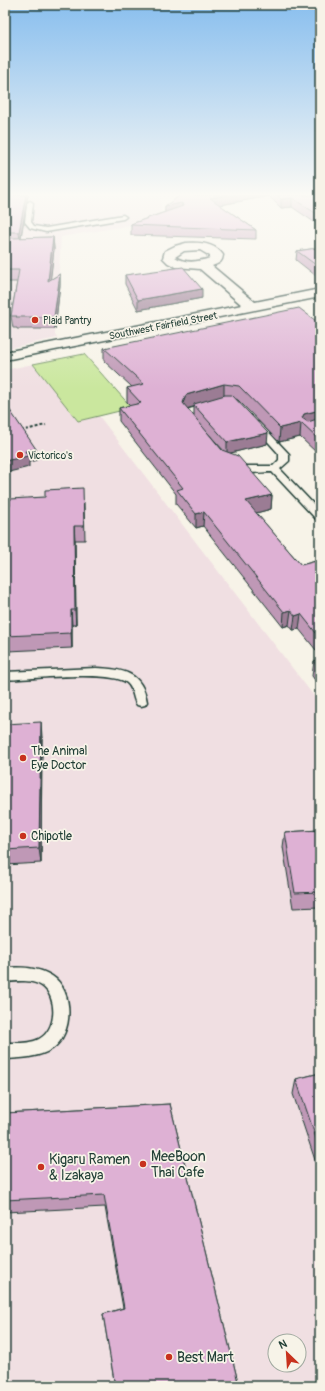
<svg xmlns="http://www.w3.org/2000/svg" width="325" height="1391" viewBox="0 0 325 1391" font-family="Pangolin,sans-serif">
  <style>
    .built { fill: #f0dfe2; fill-rule: evenodd }
    .green { fill: #cae79e; stroke: #749269 }
    .lines { fill: none; stroke-linecap: round; stroke-linejoin: round }
    .service-casing { stroke: #1f3d34; stroke-width: 3 }
    .minor-casing { stroke: #1f3d34; stroke-width: 3 }
    .path { stroke: #1f3d34; stroke-width: 2; stroke-dasharray: 3 2; stroke-linecap: butt }
    .service { fill: #f7f3e8; fill-rule: evenodd }
    .minor { fill: #f7f3e8; fill-rule: evenodd }
    .wall { fill: #bf98b6; stroke: #1f3d34; fill-rule: evenodd }
    .shaded-wall { fill: #9b7c94; stroke: #1f3d34 }
    .building { fill: #deb1d4; stroke: #1f3d34 }
    .poi-dot { fill: #c8321e; stroke: #f7f3e8; stroke-width: 1.5 }
    .labels { text-anchor: middle; stroke-width: 3.5; stroke-linejoin: round; paint-order: stroke }
    .far-poi-label { font-size: 10px; fill: #1f3d34; stroke: #f7f3e8; text-anchor: start }
    .far-street-label { font-size: 10px; fill: #1f3d34; stroke: #f7f3e8 }
    .poi-label { font-size: 12px; fill: #1f3d34; stroke: #f7f3e8; text-anchor: start }
    .near-poi-label { font-size: 14px; fill: #1f3d34; stroke: #f7f3e8; text-anchor: start }
  </style>
  <rect width="100%" height="100%" fill="#f7f3e8"/>
  <filter id="ink" filterUnits="userSpaceOnUse"><feTurbulence type="fractalNoise" baseFrequency=".025" numOctaves="2"/><feDisplacementMap in="SourceGraphic" scale="8" xChannelSelector="R" yChannelSelector="G"/><feConvolveMatrix kernelMatrix="1 2 1 2 8 2 1 2 1" color-interpolation-filters="sRGB"/></filter>
  <g filter="url(#ink)">
    <path class="built" d="M5,195h156v25l-100,17 -6,98 2,3 -52,11z
      M33,364l45,57 21,-5 221,288v682h-315v-1016zM275,1341h24v24h-24z"/>
    <path class="green" d="M84,354l48,54 -54,13 -45,-57z"/>
    <g class="lines">
      <defs>
        <path id="service" d="M30,201l3,2 -2,19 3,4 12,2 77,-13 3,2 -3,2 -77,13 -16,-4 -5,-6 2,-19z
          M210,403l3,1 1,2 -1,2 -20,6 -1,3 6,7 -1,2h-6l-7,-9 2,-7z
          M257,422l3,1 29,31v7l-9,8 40,42v9l-4,-1 -44,-47c-12,0 -33,4 -43,-6l5,-3 10,3h29l6,-6v-6l-26,-29z
          M96,668c27,1 46,4 51,34l-2,3 -4,1 -4,-1c-5,-7 -3,-16 -10,-22 -16,-13 -98,-4 -122,-3v-8z
          M5,968c16,-1 33,-1 47,8 22,14 22,58 0,73 -14,9 -31,9 -47,10v-16c11,0 24,1 34,-4 18,-9 19,-42 3,-53 -11,-7 -25,-5 -37,-4z"/>
        <path id="minor" d="M186,243c14,-1 29,0 37,12 -1,8 -4,8 -11,11l43,36 65,-13v8l-315,63v-8l237,-47 -42,-36 -24,-2 -8,-4 -5,-5 2,-7 10,-5zM200,250l10,6v2c-12,4 -24,6 -35,-1l9,-6z"/>
      </defs>
      <use href="#service" class="service-casing"/>
      <use href="#minor" class="minor-casing"/>
      <path class="path" d="M21,431l25,-6"/>
      <use href="#service" class="service"/>
      <use href="#minor" class="minor"/>
    </g>
    <path class="wall" d="M5,195h23l-7,43 32,-1 1,12 -4,31 10,-6v11l-5,44h-38v-1h-4l-2,-12 6,-34h-11l-1,-13 4,-27h-4z
      M180,195h140v31l-28,-19 -11,1 -12,-12 -49,9 36,25v9l-125,-4v-11l34,-12v-6l15,-10z
      M317,242h3v37l-24,-19 1,-9 20,-3z
      M125,275l77,23 -64,12 -13,-26z
      M320,324v130h-2l-18,-17 -21,5 -41,-42 -2,-1 31,45 -37,9 42,42 -1,14 -15,4 45,52 19,-5v95l-21,-26 -6,1 -4,-5 -6,2 -80,-101 -7,2 -20,-24v-10l-57,-73v-13l11,-3 -3,-3v-14l5,-1 -28,-26v-13zM194,406v10l-7,-8zM206,431l18,20 -2,-1z
      M84,502l1,38h-10l1,85h-4v23l-64,3 -1,19 -2,1 2,10 -2,35v-209z
      M320,659v28l-8,-11 2,-15z
      M5,724l37,13 -1,126 -36,2z
      M320,830v77l-27,1 -10,-61 2,-15z
      M320,1073v102l-27,-81 3,-15z
      M170,1104l69,282h-124l-12,-72 20,-6 -18,-101 -100,5v-99z"/>
    <path class="shaded-wall" d="M26,195h2l-8,46 -1,-9z
      M228,195h42l-1,1 -60,11 1,-9z
      M292,198v9l-11,1v-9z
      M182,203v9l-17,3v-9z
      M53,237l1,12 -5,44 -1,-12z
      M60,274v11l-5,44 -1,-12z
      M202,289v9l-64,12v-10z
      M224,384v14l-38,11 -3,-6 3,-8z
      M320,410v13l-15,4 -3,-9 2,-4z
      M301,423l-1,14 -21,5 1,-14z
      M268,433l-1,11 -40,10v-12z
      M320,441v13h-2z
      M36,449l1,11 -8,2v5l-24,6v-12l20,-10z
      M272,495l-1,14 -26,7 1,-15z
      M204,512l-1,14 -7,2v-14z
      M74,526l1,14 1,85 -1,-15z
      M71,610l1,15v23l-1,-15z
      M291,610l-2,15 -6,2 1,-15z
      M301,614l-2,15 -6,1 2,-14z
      M6,636l2,15 -1,19 -2,1 2,10 -2,35v-60z
      M41,722l1,15 -1,126 -2,-15z"/>
    <path class="building" d="M5,195h21l-7,37h-14z
      M181,195h47l-18,3 46,32 -125,-5v-1l52,-18 -1,-3 -17,3z
      M277,195h43v21l-28,-18 -11,1z
      M53,237l-5,44 12,-7 -6,43h-38l1,-1h-6l8,-46h-14l5,-32z
      M317,242h3v26l-23,-17 20,-3z
      M183,267l19,22 -64,11 -13,-25z
      M299,308l21,16v86l-16,4 -2,4 6,4 12,-4v23l-19,-18 -21,5 -41,-42 -15,-2 -38,11 -3,8 39,47 16,6 34,39 -26,6 55,64 19,-5v78l-19,-24 -6,2 -4,-6 -7,2 -80,-100 -8,2 -19,-24 6,-2 -64,-80 22,-5 -14,-15 17,-4 -40,-36z
      M225,395h7l36,38 -41,9 -33,-37v-1z
      M5,403l31,46 -11,2 3,5 -23,5z
      M83,488l1,38h-10l1,84h-4v23l-65,3 -1,20v-149l5,-1v-7l35,-2v-7z
      M320,659v11l-6,-9z
      M41,722l-2,126 -34,2v-126z
      M320,830v62l-25,1 -10,-61z
      M320,1073v77l-24,-71z
      M170,1104l69,282h-124l-12,-72 21,-6 -20,-113 -99,5v-87z"/>
  </g>
  <linearGradient id="sky" x2="0" y2="1"><stop stop-color="#88beee"/><stop offset="0.5" stop-color="#fbfaf5"/><stop offset="1" stop-color="#fbfaf5" stop-opacity="0"/></linearGradient>
  <rect width="325" height="389" fill="url(#sky)"/>
  <g class="poi-dot">
    <circle cx="35" cy="320" r="4"/>
    <circle cx="20" cy="455" r="4"/>
    <circle cx="23" cy="758" r="4"/>
    <circle cx="23" cy="836" r="4"/>
    <circle cx="143" cy="1164" r="4"/>
    <circle cx="41" cy="1167" r="4"/>
    <circle cx="169" cy="1357" r="4"/>
  </g>
  <g class="labels">
    <g class="far-poi-label">
      <text x="43" y="324">Plaid Pantry</text>
      <text x="28" y="459">Victorico's</text>
    </g>
    <g class="far-street-label">
      <text transform="translate(163 325) rotate(-11)" y="4">Southwest Fairfield Street</text>
    </g>
    <g class="poi-label">
      <text x="31" y="755">The Animal<tspan x="31" dy="14">Eye Doctor</tspan></text>
      <text x="31" y="840">Chipotle</text>
    </g>
    <g class="near-poi-label">
      <text x="151" y="1161">MeeBoon<tspan x="151" dy="16">Thai Cafe</tspan></text>
      <text x="49" y="1164">Kigaru Ramen<tspan x="49" dy="16">&amp; Izakaya</tspan></text>
      <text x="177" y="1362">Best Mart</text>
    </g>
  </g>
  <rect width="325" height="1391" fill="none" stroke="#f7f3e8" stroke-width="20"/>
  <rect x="10" y="10" width="305" height="1371" fill="none" stroke="#1f3d34" stroke-width="1.5" filter="url(#ink)"/>
  <g transform="translate(287 1353) rotate(335)"><circle r="19" fill="#f7f3e8" stroke="#a1aaa0"/>
  <path d="M0-3L7 15L0 10L-7 15Z" fill="#c8321e"/>
  <text y="-6" font-size="11" font-weight="bold" text-anchor="middle" fill="#1f3d34">N</text>
  </g>
</svg>
